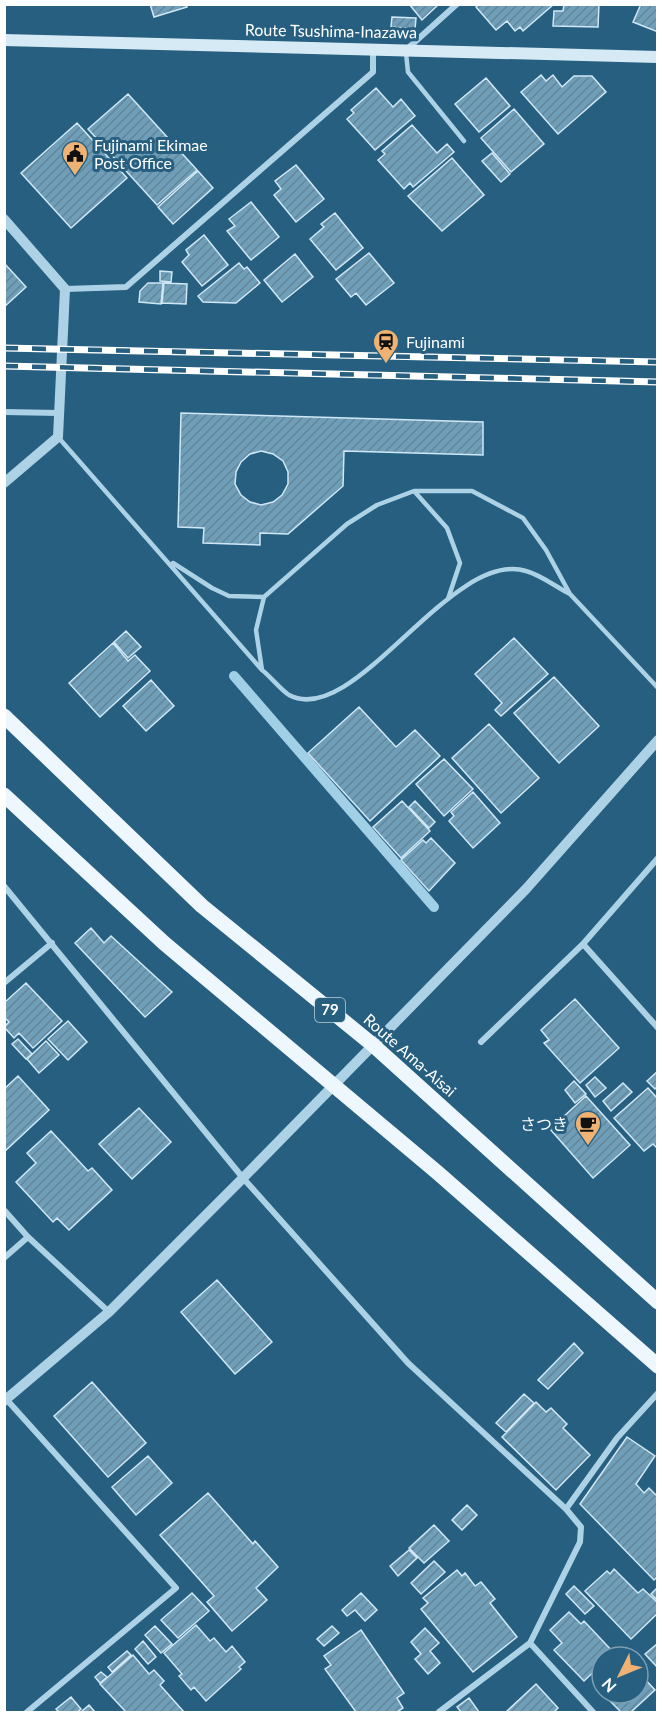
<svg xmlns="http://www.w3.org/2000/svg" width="662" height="1717" viewBox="0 0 662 1717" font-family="Lato,'Noto Sans JP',sans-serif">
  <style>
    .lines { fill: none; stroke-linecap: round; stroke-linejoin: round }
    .stream { stroke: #a1cfe6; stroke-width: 10 }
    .building { fill: url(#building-hatch); stroke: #d0e8f5; stroke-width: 1.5; fill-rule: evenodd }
    .service { stroke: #add2e6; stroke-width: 4.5 }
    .minor { stroke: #add2e6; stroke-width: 6 }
    .tertiary { stroke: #add2e6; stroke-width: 10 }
    .secondary { stroke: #d6eaf5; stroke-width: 12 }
    .primary { stroke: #eef7fd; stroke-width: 15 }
    .rail-casing { stroke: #fff; stroke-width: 7 }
    .rail { stroke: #265f80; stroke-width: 4.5; stroke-dasharray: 14; stroke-linecap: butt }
    .labels { text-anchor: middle; stroke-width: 6; stroke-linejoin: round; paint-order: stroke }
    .shield { fill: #265f80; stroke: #becfd9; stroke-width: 1.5 }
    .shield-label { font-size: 15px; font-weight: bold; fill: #fff }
    .street-label { font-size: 16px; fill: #fff; stroke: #265f80 }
    .poi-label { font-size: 16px; fill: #fff; stroke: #265f80; text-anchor: start }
  </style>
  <defs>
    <pattern id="building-hatch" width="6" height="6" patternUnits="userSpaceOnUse" patternTransform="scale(1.5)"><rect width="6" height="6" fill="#6e9eb8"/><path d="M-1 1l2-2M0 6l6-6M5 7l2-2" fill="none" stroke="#648598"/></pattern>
  </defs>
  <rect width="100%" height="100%" fill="#265f80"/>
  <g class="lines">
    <path class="stream" d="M234,676l200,231"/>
  </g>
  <path class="building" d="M150,4h36l1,3 -33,10z
    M409,4h30l-17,16z
    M479,4h75l-31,27 -3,-4 -5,4 -8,-10 -11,9 -20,-23z
    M564,4h35l-1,23 -45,-1 1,-15h9z
    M641,4h17v28l-25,-10z
    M392,17l24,1 -1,11 -24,-2z
    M541,75l5,6 7,-6 9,12 12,-11h18l14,16 -48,42 -37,-42z
    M486,78l24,28 -31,26 -24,-28z
    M376,88l17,19 8,-8 14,17 -40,34 -28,-31 7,-6 -3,-3z
    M128,94l69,76 -40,35 -69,-76z
    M514,109l30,35 -33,28 -30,-34z
    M77,123l50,55 -56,50 -50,-55z
    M412,125l25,28 10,-9 7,8 -41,35 -3,-4 -6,6 -26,-29 7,-6 -3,-3z
    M492,153l18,21 -9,8 -19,-21z
    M452,158l32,37 -42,36 -34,-35z
    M296,165l28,34 -28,23 -22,-27 7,-6 -6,-8z
    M198,171l15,17 -40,36 -15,-17z
    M251,202l28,35 -28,23 -24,-29 8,-5 -6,-7z
    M335,213l28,35 -27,22 -26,-31 14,-12 -3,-3z
    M204,235l24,30 -26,21 -20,-24 7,-7 -3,-5z
    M369,253l25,30 -28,22 -10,-12 -5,4 -15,-18z
    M295,254l18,23 -31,25 -18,-22z
    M4,263l22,24 -22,20z
    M239,263l5,6 3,-2 13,16 -24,20 -33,-1 -5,-6z
    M160,271l12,1 -1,10 -11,-1z
    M148,283h15l-2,21 -22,-2 1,-11z
    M164,283l23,1 -1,20 -24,-1z
    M181,413l302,9v33l-139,-4 -1,35 -55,48 -28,-1v12l-57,-2 1,-15 -26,-1zM261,451l12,3 10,7 5,11v12l-6,11 -9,7 -12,3 -11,-3 -9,-7 -6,-11 1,-12 5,-10 9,-8z
    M126,631l15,16 -13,11 -14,-16z
    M514,638l34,36 -47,42 -6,-6 7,-7 -27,-29z
    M113,643l15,18 7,-6 15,16 -50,46 -31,-34z
    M554,677l45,49 -40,37 -45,-50z
    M151,680l23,26 -28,25 -23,-25z
    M359,707l37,40 19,-17 25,26 -70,65 -62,-68z
    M489,724l50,54 -38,35 -49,-55z
    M444,759l29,30 -29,27 -28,-32z
    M473,792l27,31 -27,25 -24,-27 5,-5 -3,-4z
    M402,801l28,30 -29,27 -28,-31z
    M415,801l20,21 -6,6 -20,-21z
    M431,838l24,25 -26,28 -28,-31 22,-20 3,3z
    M91,928l13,15 7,-7 61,56 -27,25 -70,-74z
    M26,983l36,38 -29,27 -14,-15 -5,5 -10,-11 5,-5 -5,-5v-14z
    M575,999l44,49 -39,35 -36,-40 5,-3 -8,-10z
    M68,1021l19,21 -19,18 -20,-21z
    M18,1039l14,15 -6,5 -14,-15z
    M46,1041l13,14 -20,18 -12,-14z
    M658,1071v15l-3,3 -8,-8z
    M18,1076l31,34 -45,42v-63z
    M595,1077l11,11 -11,9 -9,-12z
    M574,1081l12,13 -11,9 -10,-13z
    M623,1083l9,9 -21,19 -8,-10z
    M648,1088l10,11v50l-5,-5 -9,7 -30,-33z
    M586,1096l44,49 -37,33 -43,-49z
    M139,1108l32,34 -39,37 -33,-35z
    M51,1131l37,40 4,-3 20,22 -43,40 -12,-12 -4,4 -37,-40 20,-19 -9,-10z
    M217,1280l55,62 -37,32 -54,-62z
    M574,1343l9,10 -35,36 -10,-9z
    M92,1382l54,61 -38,34 -54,-61z
    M524,1394l10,9 -28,29 -10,-9z
    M536,1402l10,10 5,-4 16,16 -4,4 27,27 -34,35 -54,-53z
    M627,1437l28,19 -19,28 8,9 5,-5 9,9v79l-4,4 -74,-76z
    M148,1456l24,27 -36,32 -24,-28z
    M208,1493l45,51 2,-3 23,26 -22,21 11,12 -35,31 -25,-29 7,-6 -54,-61z
    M467,1505l10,10 -15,15 -10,-10z
    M434,1525l15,16 -25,22 -15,-15z
    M409,1550l8,8 -19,18 -8,-10z
    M434,1561l11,11 -24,22 -10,-11z
    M614,1569l24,24 5,-4 15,14v10l-27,26 -46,-48 22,-20 3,3z
    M457,1570l5,6 3,-3 10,13 6,-4 14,17 -5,4 27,34 -44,35 -52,-63 7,-6 -5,-5z
    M574,1586l20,20 -9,8 -19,-20z
    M657,1588l1,1v12l-7,-7z
    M192,1593l17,18 -31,27 -17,-18z
    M361,1593l16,17 -12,11 -10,-11 -8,6 -5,-6z
    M569,1612l12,12 3,-3 30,32 -5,4h-7v7l-18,17 -30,-31 8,-7 -12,-13z
    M196,1625l14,16 4,-3 12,14 6,-6 13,16 -6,5 2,2 -35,32 -12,-14 -3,3 -12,-14 3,-2 -18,-21z
    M155,1626l17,18 -11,9 -16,-18z
    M332,1626l7,7 -15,13 -7,-7z
    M425,1628l14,15 -9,8 10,12 -12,11 -13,-15 6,-5 -10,-12z
    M361,1630l43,63 -7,5 6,10 -6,4h-41l-31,-43 6,-4 -7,-9z
    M143,1641l13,16 -8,7 -13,-15z
    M658,1643v25l-13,-14z
    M127,1651l4,4 -19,17 -4,-5z
    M133,1655l16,19 5,-4 10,11 -4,4 24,27h-58l-26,-28z
    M638,1663l8,9 -4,4 13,14 -24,22h-10l-19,-19h36z
    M101,1672l6,5 -7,6 -5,-6z
    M602,1679v13l-7,-7z
    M536,1684l22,24 -4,4h-48z
    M71,1697l10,12 -4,3h-18l-3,-3z
    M469,1698l10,14h-18l-4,-5z
    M89,1705l6,7h-14z"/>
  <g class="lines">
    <path class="service" d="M406,53l2,19 56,69
      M58,437l204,233c9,7 18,19 27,25 65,35 162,-147 237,-124 15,4 30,16 44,23
      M414,491h58l51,27 23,32 24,44 88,94
      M173,563l39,25 17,8 35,1
      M262,670l-6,-40 8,-33 83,-73 30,-19 37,-14 33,37 13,35 -12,36"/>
    <path class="minor" d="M407,49l50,-45
      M65,289l61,-2 247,-215v-23
      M4,412l55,1
      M4,886l239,292 165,185 158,146 15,18 -1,15 -50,101 63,69
      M583,944l75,84
      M4,983l48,-40
      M481,1042l102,-98 75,-86
      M4,1210l24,27 81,75
      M4,1258l24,-21
      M7,1400l169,188 -149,124
      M566,1509l51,-71 41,-45
      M439,1712l91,-69"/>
    <path class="tertiary" d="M4,219l61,70 -7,148 -54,46
      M4,1401l105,-89 134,-134 283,-289 132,-149"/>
    <path class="secondary" d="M4,40l654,17"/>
    <path class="primary" d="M4,716l198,190 171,139 285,257
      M4,795l160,148 274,230 220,193"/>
    <defs>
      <path id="rail" d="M4,348l654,14
        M4,366l654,16"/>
    </defs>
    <use href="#rail" class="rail-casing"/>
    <use href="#rail" class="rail"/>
  </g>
  <defs>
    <symbol id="civic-pin" viewBox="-11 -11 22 30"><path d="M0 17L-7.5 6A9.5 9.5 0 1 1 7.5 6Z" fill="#efb272" stroke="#265f80"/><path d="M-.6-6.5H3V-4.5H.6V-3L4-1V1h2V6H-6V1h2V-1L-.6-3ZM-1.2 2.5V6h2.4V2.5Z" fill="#111"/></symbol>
    <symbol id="station-pin" viewBox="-11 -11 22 30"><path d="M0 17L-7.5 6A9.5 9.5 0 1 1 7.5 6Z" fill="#efb272" stroke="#265f80"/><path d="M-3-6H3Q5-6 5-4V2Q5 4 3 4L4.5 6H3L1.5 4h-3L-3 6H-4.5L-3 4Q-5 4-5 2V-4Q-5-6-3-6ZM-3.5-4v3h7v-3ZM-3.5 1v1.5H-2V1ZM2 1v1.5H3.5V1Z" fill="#111"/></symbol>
    <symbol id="cafe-pin" viewBox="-11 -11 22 30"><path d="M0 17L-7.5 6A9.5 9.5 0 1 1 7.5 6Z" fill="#efb272" stroke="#265f80"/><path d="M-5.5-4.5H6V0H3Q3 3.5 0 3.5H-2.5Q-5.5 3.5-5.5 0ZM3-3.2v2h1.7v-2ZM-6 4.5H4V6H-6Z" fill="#111"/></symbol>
  </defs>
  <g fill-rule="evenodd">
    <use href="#civic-pin" x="60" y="139" width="30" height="40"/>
    <use href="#station-pin" x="371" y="327" width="30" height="40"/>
    <use href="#cafe-pin" x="573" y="1109" width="30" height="40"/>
  </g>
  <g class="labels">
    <rect class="shield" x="315" y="998" width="30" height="24" rx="4.5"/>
    <g class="shield-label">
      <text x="330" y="1015">79</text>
    </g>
    <g class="street-label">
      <text transform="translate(331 31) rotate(1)" y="6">Route Tsushima-Inazawa</text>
      <text transform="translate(410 1055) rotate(41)" y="6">Route Ama-Aisai</text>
    </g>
    <g class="poi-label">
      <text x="94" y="151">Fujinami Ekimae<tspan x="94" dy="18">Post Office</tspan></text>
      <text x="406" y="348">Fujinami</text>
      <text x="568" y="1130" text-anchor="end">さつき</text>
    </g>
  </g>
  <rect width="662" height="1717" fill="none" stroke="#ffffff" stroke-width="12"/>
  <g transform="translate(620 1675) rotate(227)"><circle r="28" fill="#265f80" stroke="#7d9fb3" stroke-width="1.5"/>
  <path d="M0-4.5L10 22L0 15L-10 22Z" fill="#efb272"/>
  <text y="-9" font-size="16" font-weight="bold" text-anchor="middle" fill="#ffffff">N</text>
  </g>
</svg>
